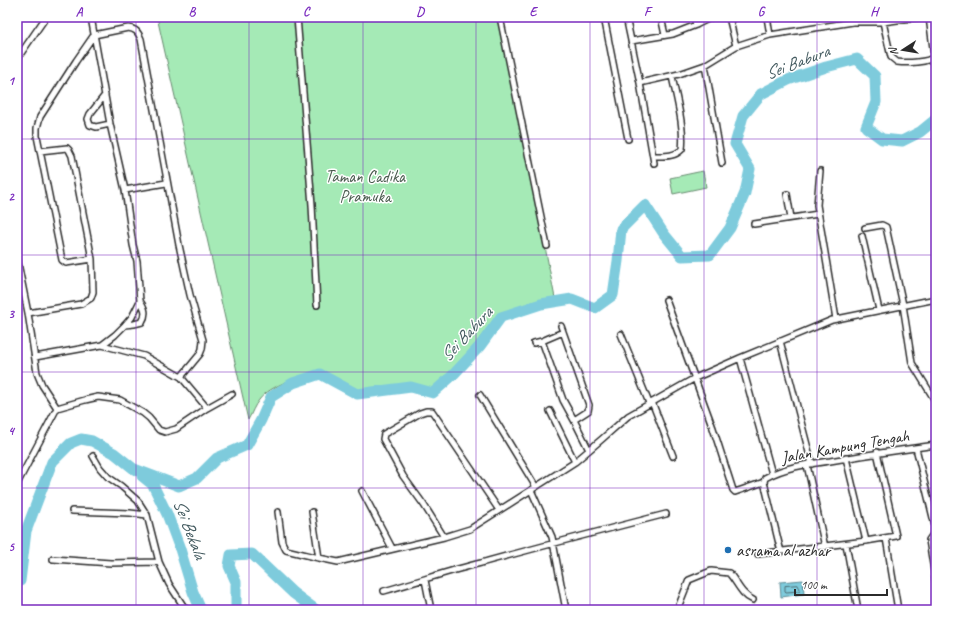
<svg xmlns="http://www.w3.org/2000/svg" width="953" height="627" viewBox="0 0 953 627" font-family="Caveat,sans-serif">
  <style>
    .green { fill: #a5eab6; stroke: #688a70 }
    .water { fill: #7ecbdc; stroke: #5d8b95 }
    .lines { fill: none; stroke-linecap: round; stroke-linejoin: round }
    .shore { stroke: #4c6b72; stroke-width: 1 }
    .river { stroke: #7ecbdc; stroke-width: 11 }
    .minor-casing { stroke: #2b2b2b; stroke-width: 8 }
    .minor { stroke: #fff; stroke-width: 5 }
    .grid { fill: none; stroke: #7b2cbf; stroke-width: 1; stroke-opacity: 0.55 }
    .poi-dot { fill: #1f6fb2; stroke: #fff; stroke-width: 1.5 }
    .labels { text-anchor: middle; stroke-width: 3; stroke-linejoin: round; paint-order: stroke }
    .park-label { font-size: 17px; fill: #4a5b4e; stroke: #fff }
    .street-label { font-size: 17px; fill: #2b2b2b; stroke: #fff }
    .poi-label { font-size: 17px; fill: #2b2b2b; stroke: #fff; text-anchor: start }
    .water-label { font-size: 18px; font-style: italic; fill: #445b60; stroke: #fff }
    .neatline { fill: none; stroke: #7b2cbf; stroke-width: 1.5 }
    .grid-label { font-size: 13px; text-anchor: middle; font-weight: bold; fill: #7b2cbf }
  </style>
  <rect width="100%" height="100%" fill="#fff"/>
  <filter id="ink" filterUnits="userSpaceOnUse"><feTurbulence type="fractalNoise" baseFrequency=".025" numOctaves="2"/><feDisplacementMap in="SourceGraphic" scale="8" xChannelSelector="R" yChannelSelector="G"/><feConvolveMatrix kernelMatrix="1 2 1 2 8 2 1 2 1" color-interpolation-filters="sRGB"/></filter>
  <g filter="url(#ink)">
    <path class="green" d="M157,17h343l55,281 -56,15 -29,38 -38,38 -22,-6 -53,8 -36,-21c-18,5 -51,15 -62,30 -5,6 -7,13 -11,20z
      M703,171l3,16 -33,7 -3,-16z"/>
    <path class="water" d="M803,580l1,14 -23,3 -1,-15z"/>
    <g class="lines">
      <path class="shore" d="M798,585l2,4 -1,2 -13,1 -1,-1v-5z"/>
      <path class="river" d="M142,476l11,9 14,29 13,35 13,43 8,18
        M17,583l3,-2 6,-50 26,-69 19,-19 10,-4 11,2 22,12 20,16 45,17 18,-8 20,-20 30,-13 14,-25 10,-23 22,-14 27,-9 37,20 54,-7 22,6 20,-18 27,-29 21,-29 40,-13 31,-5 23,9 18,-13 5,-34 3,-32 24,-24 19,29 18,22 28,-1 20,-27 15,-35 5,-24 -15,-25 8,-28 18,-22 27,-14 38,-13 31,-8 18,17 1,26 -10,25 16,12 20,2 18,-9 16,-13
        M236,610v-28l-7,-16 2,-11 21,-1 41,39 23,17"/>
      <defs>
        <path id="minor" d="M91,17l19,107 15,66 8,55 4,16 3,40 -8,16 -7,8 -10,10 -13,10
          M297,17l15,188 5,100
          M500,17l47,229
          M604,17l24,122
          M626,17l14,66 14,80
          M661,17l4,18
          M694,17l2,8
          M729,17l7,29
          M767,17l3,18
          M883,22l8,35 6,5c8,1 33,1 37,-6l-5,-39
          M631,41l42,-7 23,-9 16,-8
          M17,59l29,-42
          M705,65l17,98
          M640,83l39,-9 26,-9 31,-19 34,-11 83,-13h30l36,-5
          M105,95l-15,19 -2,5 2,6 6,2 14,-3
          M654,156c10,0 21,1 28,-7 3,-21 -6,-52 -10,-73
          M820,171l-3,34 19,114
          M125,190l41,-7
          M787,194l4,24
          M754,224l64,-10
          M865,228l17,-3 4,2 17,78 9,58 24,39
          M862,236l17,74
          M17,258l11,55 9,60 5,12 15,23
          M92,259l-26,4 -4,-3 -25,-124v-8l3,-11 36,-56 18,-26 34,-7c8,1 10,4 13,11l38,206 11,50 13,45 -1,9 -2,5 -19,23
          M666,300l47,128 20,62 2,2 29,-10
          M28,313l53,-9 10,-6 2,-6 -1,-33 -20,-103 -3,-6 -2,-2 -27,3
          M125,325l9,-1 8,-2c5,-8 3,-14 -2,-21
          M561,326l28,79 -1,6 -14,9 15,30
          M621,334l28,69
          M542,341l21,-9
          M780,341l32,123
          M534,343l8,-2 21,59 11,20
          M35,357l67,-12 42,11 37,21 26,31
          M740,358l32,116
          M480,395l56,92
          M652,402l21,54
          M550,411l25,51
          M916,448l20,82 -7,10 7,43
          M93,456l7,12 8,9 13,9 17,15 9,14 12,47 10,22 17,26
          M846,458l20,83
          M807,465l18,82
          M764,482l1,-4c19,-11 43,-14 65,-17 35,-6 70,-11 106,-16
          M764,482l17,70
          M17,484l40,-76 28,-8 13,-3 22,3 23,13 6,5 10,12 6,2 11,-3 31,-21 25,-14
          M531,490l21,47 14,73
          M362,491l30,57
          M72,511l58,2 17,2
          M278,512l4,30 4,8 33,8 19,4 106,-25 26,-8 105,-67 27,-23 26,-23 67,-38 45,-20 92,-38 104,-21
          M312,512l7,46
          M444,537l-20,-32 -21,-29 -20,-37 1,-5 36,-21 6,-2h6l67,99
          M886,538l12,72
          M846,544l12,66
          M758,554l108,-13 30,-5 -19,-84
          M53,559l58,4 48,-1
          M425,580l6,30
          M384,591c33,-9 64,-20 97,-28 61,-17 123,-33 185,-49
          M677,610l12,-30 22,-9 18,2c8,9 12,22 24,27"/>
      </defs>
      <use href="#minor" class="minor-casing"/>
      <use href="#minor" class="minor"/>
    </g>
  </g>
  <path class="grid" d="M136,17v593M249,17v593M363,17v593M476,17v593M590,17v593M704,17v593M817,17v593M17,139h919M17,255h919M17,372h919M17,488h919"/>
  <circle class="poi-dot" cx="728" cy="550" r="4"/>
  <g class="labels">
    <g class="park-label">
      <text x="365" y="182">Taman Cadika<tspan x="365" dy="20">Pramuka</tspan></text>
    </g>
    <g class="street-label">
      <text transform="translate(845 446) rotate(-10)" y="6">Jalan Kampung Tengah</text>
    </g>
    <g class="poi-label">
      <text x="736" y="556">asrama al azhar</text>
    </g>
    <g class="water-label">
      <text transform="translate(797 62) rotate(-21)" y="6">Sei Babura</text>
      <text transform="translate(466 334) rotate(-47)" y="6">Sei Babura</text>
      <text transform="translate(190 529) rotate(69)" y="6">Sei Bekala</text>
    </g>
  </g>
  <rect width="953" height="627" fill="none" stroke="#fff" stroke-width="44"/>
  <g transform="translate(903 50) rotate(258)" stroke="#ffffff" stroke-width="3" paint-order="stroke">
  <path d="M0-3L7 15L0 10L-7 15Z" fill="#2b2b2b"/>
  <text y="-6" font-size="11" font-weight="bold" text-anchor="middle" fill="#2b2b2b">N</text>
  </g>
  <path d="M795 589v6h92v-6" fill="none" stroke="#2b2b2b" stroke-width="2"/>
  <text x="801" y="589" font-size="12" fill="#2b2b2b" stroke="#ffffff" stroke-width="3" paint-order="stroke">100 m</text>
  <rect x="22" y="22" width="909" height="583" class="neatline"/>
  <g class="grid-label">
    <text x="79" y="16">A</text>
    <text x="192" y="16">B</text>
    <text x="306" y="16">C</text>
    <text x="420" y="16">D</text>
    <text x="533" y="16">E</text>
    <text x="647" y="16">F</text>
    <text x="761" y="16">G</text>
    <text x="874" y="16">H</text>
    <text x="11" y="85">1</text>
    <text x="11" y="201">2</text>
    <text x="11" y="318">3</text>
    <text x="11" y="435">4</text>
    <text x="11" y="551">5</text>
  </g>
</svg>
